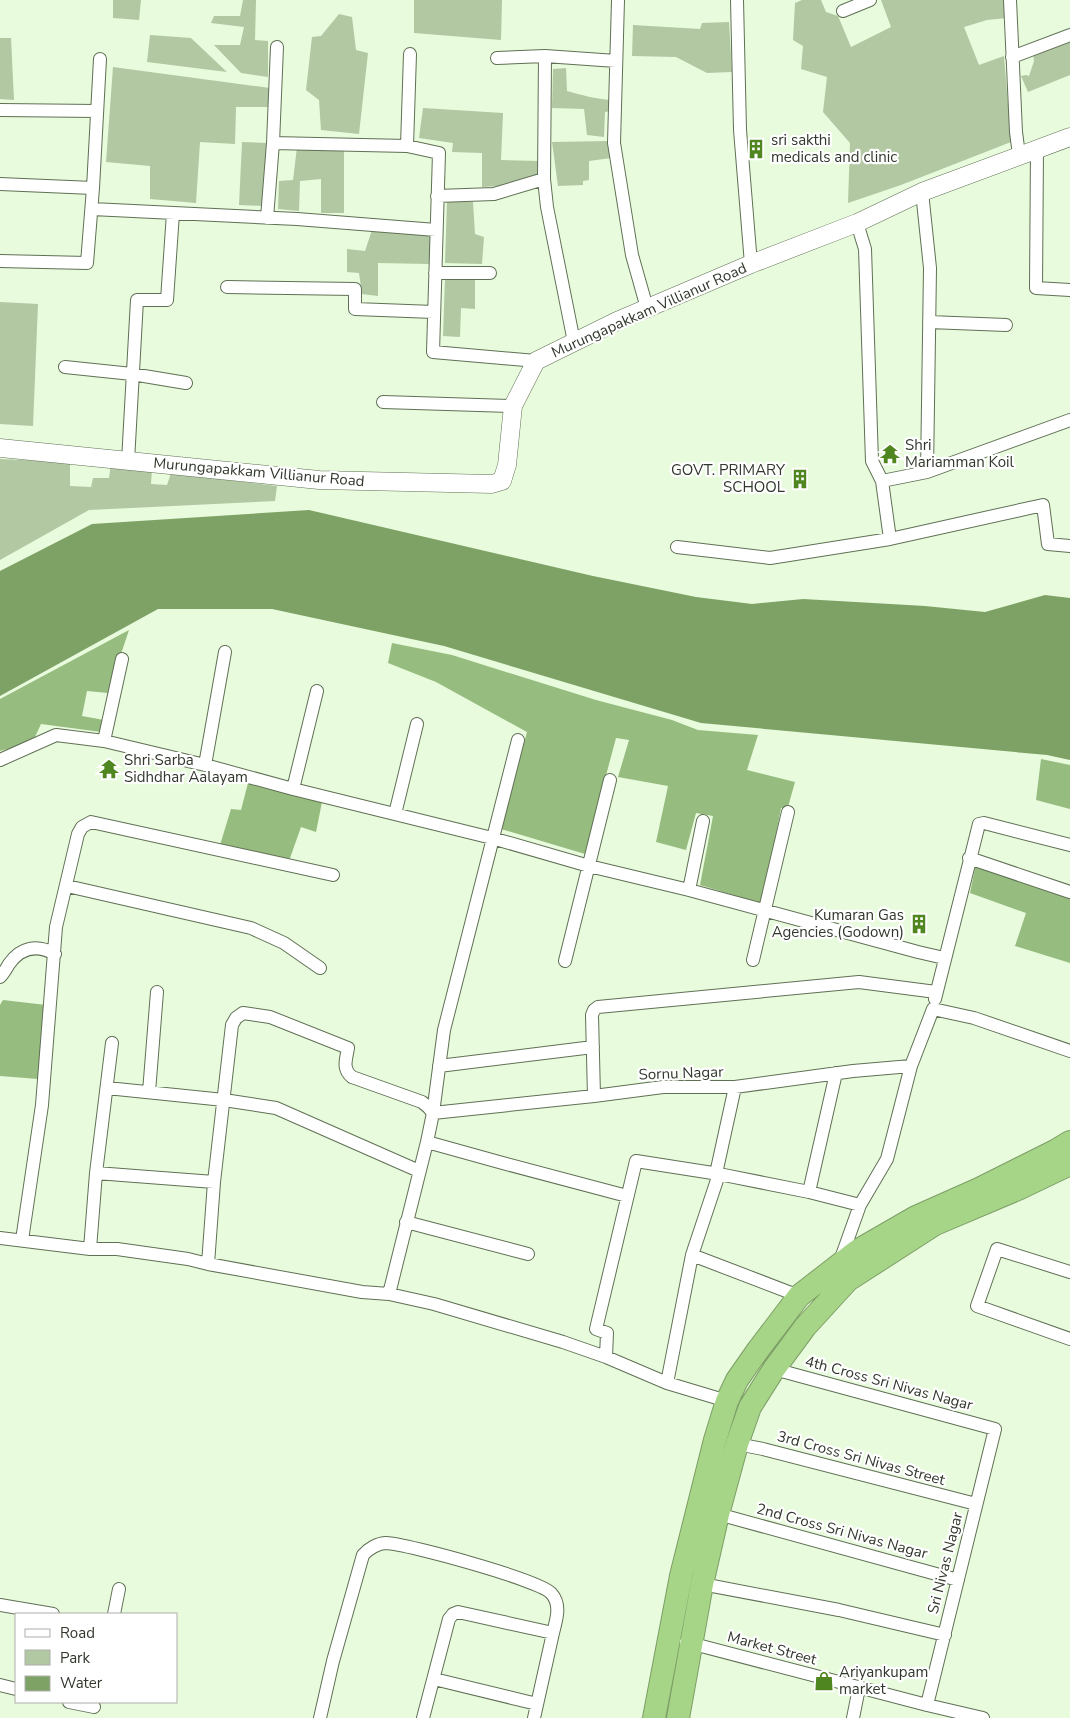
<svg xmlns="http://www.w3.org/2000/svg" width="1070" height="1718" viewBox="0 0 1070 1718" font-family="'Nunito Sans',sans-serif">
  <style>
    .green { fill: #b1c8a3 }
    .forest { fill: #97bc7f }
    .water { fill: #7ea266 }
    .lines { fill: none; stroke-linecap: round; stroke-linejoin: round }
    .street-casing { stroke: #607055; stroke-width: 14 }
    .secondary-casing { stroke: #607055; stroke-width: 19 }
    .highway-casing { stroke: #7d9e67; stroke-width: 24 }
    .street { stroke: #fff; stroke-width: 12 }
    .secondary { stroke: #fff; stroke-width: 18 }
    .highway { stroke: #a6d587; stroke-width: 22 }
    .labels { text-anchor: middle; stroke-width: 4.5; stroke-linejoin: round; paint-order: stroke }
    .poi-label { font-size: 15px; fill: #31382c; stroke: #fff; text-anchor: start }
    .street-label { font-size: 15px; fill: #31382c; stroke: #fff }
  </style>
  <rect width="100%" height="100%" fill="#e8fbdd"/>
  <path class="green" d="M113,0h28l-2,20 -26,-2z
    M243,0h13l-1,40 13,1v36l-27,-4 -27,-28h26l4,-18 -33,-4 3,-7h26z
    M414,0h88l-1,40 -87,-7z
    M802,0h19l5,12 12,4 13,31 40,-20 -10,-27h125l1,18 -20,2 -23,7 15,38 25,-9 7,86 -110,43 -53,18 2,-60 -27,-31 4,-35 -26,-8 2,-23 -10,-6 2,-37z
    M339,14l13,3 4,33 12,3 -9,81 -38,-4 -2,-30 -13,-10 6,-53 9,-1z
    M729,22l3,50 -25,1 -31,-16 -44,-1 1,-31 67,4 2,-6z
    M150,35l41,3 36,34 -80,-10z
    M0,38h11l3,62 -14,-1z
    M1070,38v37l-42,17 -7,-16 5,-1 3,1 5,-15 -1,-9z
    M113,67l157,21 -1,19h-33l-1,37 -35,-2 -4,61 -46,-4v-33l-44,-4z
    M566,68l1,23c14,4 29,8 44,9v11l-6,1 -1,25 -17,-2 -3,-26 -32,-1 1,-39z
    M423,108l80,5 -2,47 38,1v15l-38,10 -19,1v-34l-30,-1 1,-9 -34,-5z
    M608,141l3,17 -22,3v19l-6,1v4l-25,1 -6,-44z
    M242,142l26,1 -4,63 -25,-1z
    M297,147l47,2v64h-23v-34l-21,2 -1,30 -21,-2 1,-28 14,-1z
    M447,201l26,1 2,32 9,3 -2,27 -37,-1z
    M372,230l59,3 -1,31 -52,-1v33l-16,-2 -3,-21 -12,-1v-23l18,2z
    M445,278h30v31l-14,-1 -1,29 -17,-1z
    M0,302l38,2 -5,122 -33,-2z
    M0,459l70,3v24l21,1 2,-9h16l2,-14 41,5 -1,15 16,1 4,-12 106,13 -2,15 -186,9 -89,50z"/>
  <path class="forest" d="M129,630l-21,63 -21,-2 -5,25 22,4 -3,12 -60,-8 -6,13 -13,8 -22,6v-52z
    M392,643l60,12 144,45 76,20 26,10 60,5 -11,35 48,12 -7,25 -7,1 -18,96 -63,-19 13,-69 -17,-3 -10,37 -30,-8 12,-56 -50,-9 11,-37 -13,-2 -31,116 -84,-25 26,-97 -91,-50 -48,-19z
    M1041,759l29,6v44l-34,-9z
    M248,783l74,19 -6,30 -15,-5 -12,34 -69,-16 11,-36 10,1z
    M976,863l94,31v69l-55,-17 11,-33 -56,-20z
    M3,1000l43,5 -8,74 -38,-3v-71z"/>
  <path class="water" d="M309,510l284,66 103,21 56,7 51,-5 122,7 60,6 60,-17 25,3v162l-23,-5 -346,-32 -257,-77 -172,-37h-114l-158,87v-125l92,-47z"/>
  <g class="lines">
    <defs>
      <path id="street" d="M618,0l-4,143 18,112 15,53
        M737,0l3,130 11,134
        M1010,0l6,132 3,23
        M843,11l27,-11
        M545,56l-1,123 3,28 27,135
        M1012,57l58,-22
        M497,58l48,-2 71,5
        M0,110l97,1
        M273,143l134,3 32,7 -6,199 103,9
        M407,146l3,-92
        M1037,149l-1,139 34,2
        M0,184l93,4
        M922,192l8,76 -3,204
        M437,196l57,-2 50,-15
        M92,209l205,10 139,11
        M267,218l6,-75 4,-96
        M857,223l8,26 7,212 10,20 8,58
        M0,261l87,2 6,-75 7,-129
        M435,273h55
        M227,287l128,2v20l79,3
        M929,322l77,3
        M65,367l67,7 54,9
        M383,402l130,4
        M128,461l9,-161h30l6,-87
        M882,481l45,-9 143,-52
        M677,547l93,11 120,-19 153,-34 5,39 22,2
        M104,741l18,-82
        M0,760l56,-25 48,6 101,24 88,24 199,49 97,28 100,24 229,62 26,6
        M205,765l20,-113
        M293,789l24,-98
        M395,814l22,-90
        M969,858l101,34
        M67,886l184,42 33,15 36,25
        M689,890l14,-69
        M753,960l35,-148
        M565,961l45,-181
        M0,977c4,-4 6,-8 9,-13 12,-17 28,-20 46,-10
        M935,999l44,-175 5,-1 86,22
        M439,1066l154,-19
        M836,1073l-27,119 51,13
        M107,1088l117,12 52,8 143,63
        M149,1092l8,-100
        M594,1096l-2,-81 2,-5 4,-3 261,-25 77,10
        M433,1113l11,-83 74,-290
        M427,1142l72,20 128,34
        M96,1173l118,9
        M406,1222l122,32
        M0,1238l90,11h27l71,10 20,5 154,28 27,2 45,10 129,38 43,15 61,26 60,18
        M22,1240l20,-135 14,-178 22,-93 4,-7 9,-5 242,53
        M90,1249l6,-76 16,-130
        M692,1255l107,41
        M840,1261l20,-56 27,-46 24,-93
        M208,1264l6,-82 18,-157 4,-7 7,-5 27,4 78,31c-2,12 -6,21 4,29l70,25 6,5 5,6
        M1070,1272l-73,-23 -20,57 93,33
        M389,1294l38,-152 6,-29 161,-17 69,-9h72l118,-16 58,-5 22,-57 41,9 96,33
        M606,1357l1,-24 -11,-4 40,-168 83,13 90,18
        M774,1369l221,60 -68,276
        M667,1383l25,-128 27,-81 -2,-5 18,-82
        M737,1444l26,5 213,55
        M718,1514l240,66
        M702,1584l137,26 106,25
        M0,1605l53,9
        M114,1614l5,-25
        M686,1642l241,63 56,13
        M434,1679l103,25
        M0,1685l16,4
        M69,1702l25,5
        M320,1718l13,-57 30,-106c5,-6 15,-12 23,-12 22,1 153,37 165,50 11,12 5,27 2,40
        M423,1718l26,-99 4,-5 5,-2 95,21 -19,85
        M853,1718l6,-30"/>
      <path id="secondary" d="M0,448l319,32 173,4 10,-3 5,-16 6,-59 23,-45 81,-40 134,-57 106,-41 65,-31 148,-55"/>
      <path id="highway" d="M654,1718l27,-142 34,-136 12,-39 10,-21 21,-30 41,-54 58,-45 59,-34 63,-28 76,-38 15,-9
        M678,1718l24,-134 16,-70 19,-70 13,-37 24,-38 31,-42 43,-47 87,-56 85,-36 50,-24"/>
    </defs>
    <use href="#street" class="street-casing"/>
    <use href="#secondary" class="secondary-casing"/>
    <use href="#highway" class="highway-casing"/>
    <use href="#street" class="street"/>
    <use href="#secondary" class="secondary"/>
    <use href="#highway" class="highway"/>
  </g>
  <defs>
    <symbol id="building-bare" viewBox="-9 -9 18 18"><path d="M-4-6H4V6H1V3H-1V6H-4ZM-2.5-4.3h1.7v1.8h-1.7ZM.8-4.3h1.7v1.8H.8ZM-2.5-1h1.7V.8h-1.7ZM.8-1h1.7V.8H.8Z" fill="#50861f" stroke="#fff" stroke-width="2.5" paint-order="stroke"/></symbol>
    <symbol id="temple-bare" viewBox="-9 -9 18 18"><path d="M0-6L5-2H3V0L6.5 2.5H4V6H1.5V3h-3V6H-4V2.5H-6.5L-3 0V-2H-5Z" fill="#50861f" stroke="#fff" stroke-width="2.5" paint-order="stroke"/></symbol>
    <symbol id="shop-bare" viewBox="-9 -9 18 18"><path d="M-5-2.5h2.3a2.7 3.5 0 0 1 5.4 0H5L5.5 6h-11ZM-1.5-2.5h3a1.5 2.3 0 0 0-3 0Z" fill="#50861f" stroke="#fff" stroke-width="2.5" paint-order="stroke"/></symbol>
  </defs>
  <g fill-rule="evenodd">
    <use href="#building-bare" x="742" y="135" width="28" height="28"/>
    <use href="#temple-bare" x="876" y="440" width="28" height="28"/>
    <use href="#building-bare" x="786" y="465" width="28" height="28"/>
    <use href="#temple-bare" x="95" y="755" width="28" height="28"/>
    <use href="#building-bare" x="905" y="910" width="28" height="28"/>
    <use href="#shop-bare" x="810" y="1667" width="28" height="28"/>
  </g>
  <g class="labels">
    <g class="poi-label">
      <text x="771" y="145">sri sakthi<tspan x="771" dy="17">medicals and clinic</tspan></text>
      <text x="905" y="450">Shri<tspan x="905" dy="17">Mariamman Koil</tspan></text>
      <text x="785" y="475" text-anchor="end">GOVT. PRIMARY<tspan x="785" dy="17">SCHOOL</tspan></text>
      <text x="124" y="765">Shri Sarba<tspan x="124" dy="17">Sidhdhar Aalayam</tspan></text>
      <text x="904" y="920" text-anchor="end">Kumaran Gas<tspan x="904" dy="17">Agencies (Godown)</tspan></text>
      <text x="839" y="1677">Ariyankupam<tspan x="839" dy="17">market</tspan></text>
    </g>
    <g class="street-label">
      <text transform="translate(649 310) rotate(-24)" y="5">Murungapakkam Villianur Road</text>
      <text transform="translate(259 472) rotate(5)" y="5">Murungapakkam Villianur Road</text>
      <text transform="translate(681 1073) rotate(-2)" y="5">Sornu Nagar</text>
      <text transform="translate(889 1383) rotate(15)" y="5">4th Cross Sri Nivas Nagar</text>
      <text transform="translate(861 1458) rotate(15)" y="5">3rd Cross Sri Nivas Street</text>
      <text transform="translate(842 1531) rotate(15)" y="5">2nd Cross Sri Nivas Nagar</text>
      <text transform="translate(945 1563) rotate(-76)" y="5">Sri Nivas Nagar</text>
      <text transform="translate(772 1648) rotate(15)" y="5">Market Street</text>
    </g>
  </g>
  <rect x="15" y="1613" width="162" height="90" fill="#ffffff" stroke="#adafab"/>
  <rect x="25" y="1629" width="25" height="8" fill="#ffffff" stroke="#adafab"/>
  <text x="60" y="1638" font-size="15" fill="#31382c">Road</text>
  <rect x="25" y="1650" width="25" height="15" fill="#b1c8a3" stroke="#adafab"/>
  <text x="60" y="1663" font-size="15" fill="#31382c">Park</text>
  <rect x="25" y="1676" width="25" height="15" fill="#7ea266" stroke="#adafab"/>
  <text x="60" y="1688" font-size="15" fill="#31382c">Water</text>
</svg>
